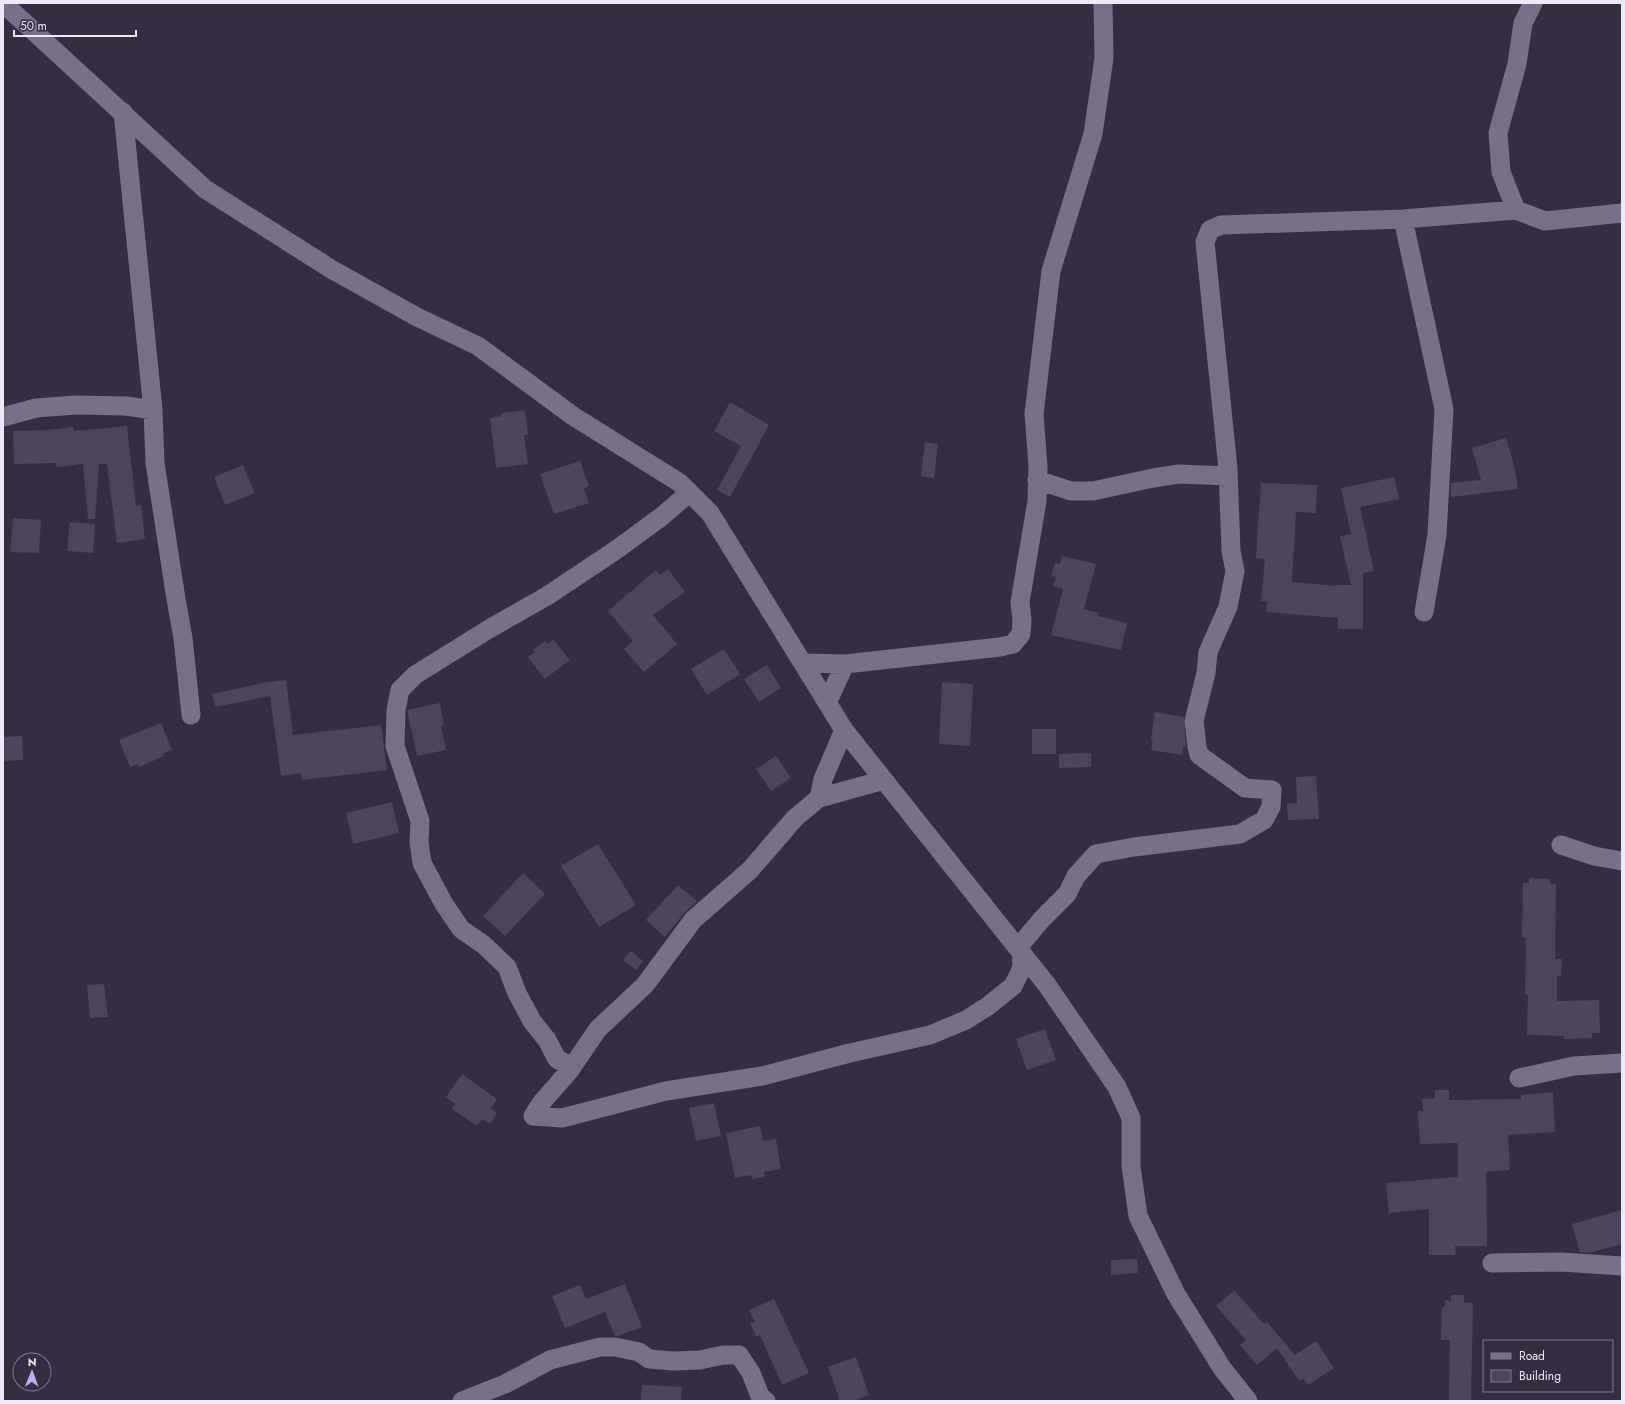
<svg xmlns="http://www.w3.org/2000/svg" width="1625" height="1404" viewBox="0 0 1625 1404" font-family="Jost,sans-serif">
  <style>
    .building { fill: #4c455b }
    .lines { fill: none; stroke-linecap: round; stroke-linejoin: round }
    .minor { stroke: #777088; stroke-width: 19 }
  </style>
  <rect width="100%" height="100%" fill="#352e43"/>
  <path class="building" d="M730,402l39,23 -39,72 -13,-7 24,-44 -27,-15z
    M525,410l3,25h-4l4,29 -32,4 -6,-50 11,-2v-3z
    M127,426l9,80 5,-1 4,34 -28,4 -10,-79h-8l-4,55h-7l-5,-55 -27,3v-4l-42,1 -1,-33 35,-1 25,-3 1,4z
    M1506,438l9,31 3,20 -67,8v-14l30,-3 -9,-32z
    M925,442l13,2 -4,34 -13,-2z
    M580,461l9,25 -5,2 5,15 -35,11 -14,-40z
    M243,465l12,28 -30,12 -11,-28z
    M1394,477l5,22 -39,8 14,64 -11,2v56h-25v-11l-72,-6 1,-10 -6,-1 4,-42 -9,-1 5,-75 56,2 -1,28 -20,-1 -4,70 45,4v-1h14l-11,-49 11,-2 -10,-46z
    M13,518l28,2 -2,33 -29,-1z
    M70,522l25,2 -2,29 -26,-2z
    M1062,556l34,8 -12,45 15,4 -1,3 29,7 -6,27 -70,-15 12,-46 -10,-3 3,-9 -5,-1 4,-13 5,1z
    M668,569l17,23 -32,23 24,29 -33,28 -20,-23 9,-8 -25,-30 48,-41 4,5z
    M553,639l17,21 -25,19 -17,-22 7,-5 -2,-2 12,-9 3,3z
    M724,649l16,25 -33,21 -16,-26z
    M767,665l14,23 -22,14 -15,-23z
    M286,680l7,55 88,-10 6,45 -85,10 -1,-7 -20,3 -11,-80 -55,11 -3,-13 51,-11z
    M942,682l31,2 -3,62 -31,-2z
    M440,703l4,22 -3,1 5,24 -29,6 -10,-46z
    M1155,712l29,5 2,30 -3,-1 -1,9 -31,-5 2,-10h-2z
    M161,723l11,27 -9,4 1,2 -25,11 -1,-3 -8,3 -11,-27z
    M1032,729h24v25h-24z
    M22,736l1,24 -20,1v-24z
    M1091,753v14l-32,1v-14z
    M776,756l15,22 -20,13 -15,-22z
    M1316,776l3,43 -31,1 -1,-16 10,-1 -1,-26z
    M392,802l7,31 -46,11 -7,-31z
    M598,844l38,61 -37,22 -38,-61z
    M523,873l22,21 -40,42 -22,-20z
    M1529,878l21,1v5h6l-1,75h7l-1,17h-4v25l42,-1 1,33h-8v5l-28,1v-3l-37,-1 1,-40h-3l1,-50 -1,-8h-3l1,-54h6z
    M678,885l19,16 -13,12 -19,24 -19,-17z
    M631,951l12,10 -7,9 -13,-10z
    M104,984l4,33 -18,1 -3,-33z
    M1045,1029l11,31 -29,10 -11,-31z
    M462,1074l35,25 -6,9 6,5 -7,11 -8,-5 -5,7 -25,-17 3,-5 -9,-7z
    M1435,1090h14v10l72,-1v-4l32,-3 2,40 -47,3 2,35 -24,2 1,74h-32l1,9h-27v-46l-40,4 -3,-30 72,-6v-34l-38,1 -2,-33h5l-1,-12 13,-1z
    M714,1103l7,33 -25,5 -7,-33z
    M760,1126l3,15 13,-2 5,30 -17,3 1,5 -13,2 -1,-4 -16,3 -9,-45z
    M1622,1210v34l-33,9 -9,-1 -8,-28z
    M1137,1259l1,14 -27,2v-15z
    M625,1284l17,43 -24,9h-3l-10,-24 -40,16 -13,-32 28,-11 6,14z
    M1234,1290l30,34 3,-2 28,33 21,-14 18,27 -26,17 -4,-6 -5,2 -22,-33 -20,17 -17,-20 6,-5 -30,-34z
    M1451,1295h13v7l9,1 -2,98h-22l1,-61h-9l1,-33h3v-7l6,1z
    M774,1299l35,74 -27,12 -22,-50 -4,2 -6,-14 5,-1 -6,-12z
    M856,1357l13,38 -16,6h-13l-12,-34z
    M642,1385l40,2 -1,14h-40z"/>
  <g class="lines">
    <path class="minor" d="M3,3l202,186 126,80 86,48 61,29 95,70 107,67 30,30 134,217 203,255 70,102 14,31v48l7,50 38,78 46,74 26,33
      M1533,3l-10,20 -6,41 -19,69 3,39 15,38 29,11 77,-8
      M123,112l30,298 2,53 21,136 7,39 8,77
      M1403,219l41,190 -7,126 -13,77
      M3,417l33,-9 40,-3 50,1 27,4
      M1037,480l34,11h22l60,-13 26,-4 49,2
      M803,663l42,1
      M828,701l17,-37 155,-17 13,-3 8,-10 1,-14 -2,-18 17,-101 1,-35 -4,-52 17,-143 42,-137 11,-76 -1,-55
      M884,780l-65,18 -24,20 -45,52 -57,50 -48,65 -47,44 -28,41 -28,32 -9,14 29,2 104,-27 96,-15 88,-23 80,-18 36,-15 22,-14 25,-20 9,-18 -1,-24 21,-25 25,-25 9,-18 20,-22 38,-7 106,-13 24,-14 7,-13 1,-17 -27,-2 -46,-33 -2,-8 -3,-26 12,-48 2,-21 20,-45 7,-36 -4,-20 -3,-82 -23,-227 5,-12 11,-5 182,-6 113,-9
      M819,798l4,-19 21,-49
      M1561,845l33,11 28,5
      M572,1067l-15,-8 -10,-19 -15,-19 -15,-28 -10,-26 -23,-22 -23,-16 -17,-25 -22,-41 -3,-21 1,-21 -25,-75 1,-36 4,-20 15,-15 74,-46 58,-33 69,-46 45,-33 28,-24
      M1519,1078l55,-12 48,-3
      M1492,1263l69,-1 61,4
      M462,1401l43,-17 45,-24 50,-13h15l24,5 10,7 24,2 27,-1 23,-5h16l12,18 9,23 6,5"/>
  </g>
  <rect width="1625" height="1404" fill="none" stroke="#ede9f7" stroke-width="8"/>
  <rect x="1483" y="1340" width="130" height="52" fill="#352e43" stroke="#7f798b"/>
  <rect x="1491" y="1353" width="20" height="6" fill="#777088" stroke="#7f798b"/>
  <text x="1519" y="1360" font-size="12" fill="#ede9f7">Road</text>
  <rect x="1491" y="1370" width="20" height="12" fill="#4c455b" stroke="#7f798b"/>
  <text x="1519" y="1380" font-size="12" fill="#ede9f7">Building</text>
  <g transform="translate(32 1372) rotate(1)"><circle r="19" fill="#352e43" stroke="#7f798b"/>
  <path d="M0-3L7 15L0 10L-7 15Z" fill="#c1a8f3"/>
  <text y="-6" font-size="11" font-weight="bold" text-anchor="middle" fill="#ede9f7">N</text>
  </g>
  <path d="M14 30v6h122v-6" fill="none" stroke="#ede9f7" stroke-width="2"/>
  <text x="20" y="30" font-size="12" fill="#ede9f7" stroke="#352e43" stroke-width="3" paint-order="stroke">50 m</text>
</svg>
